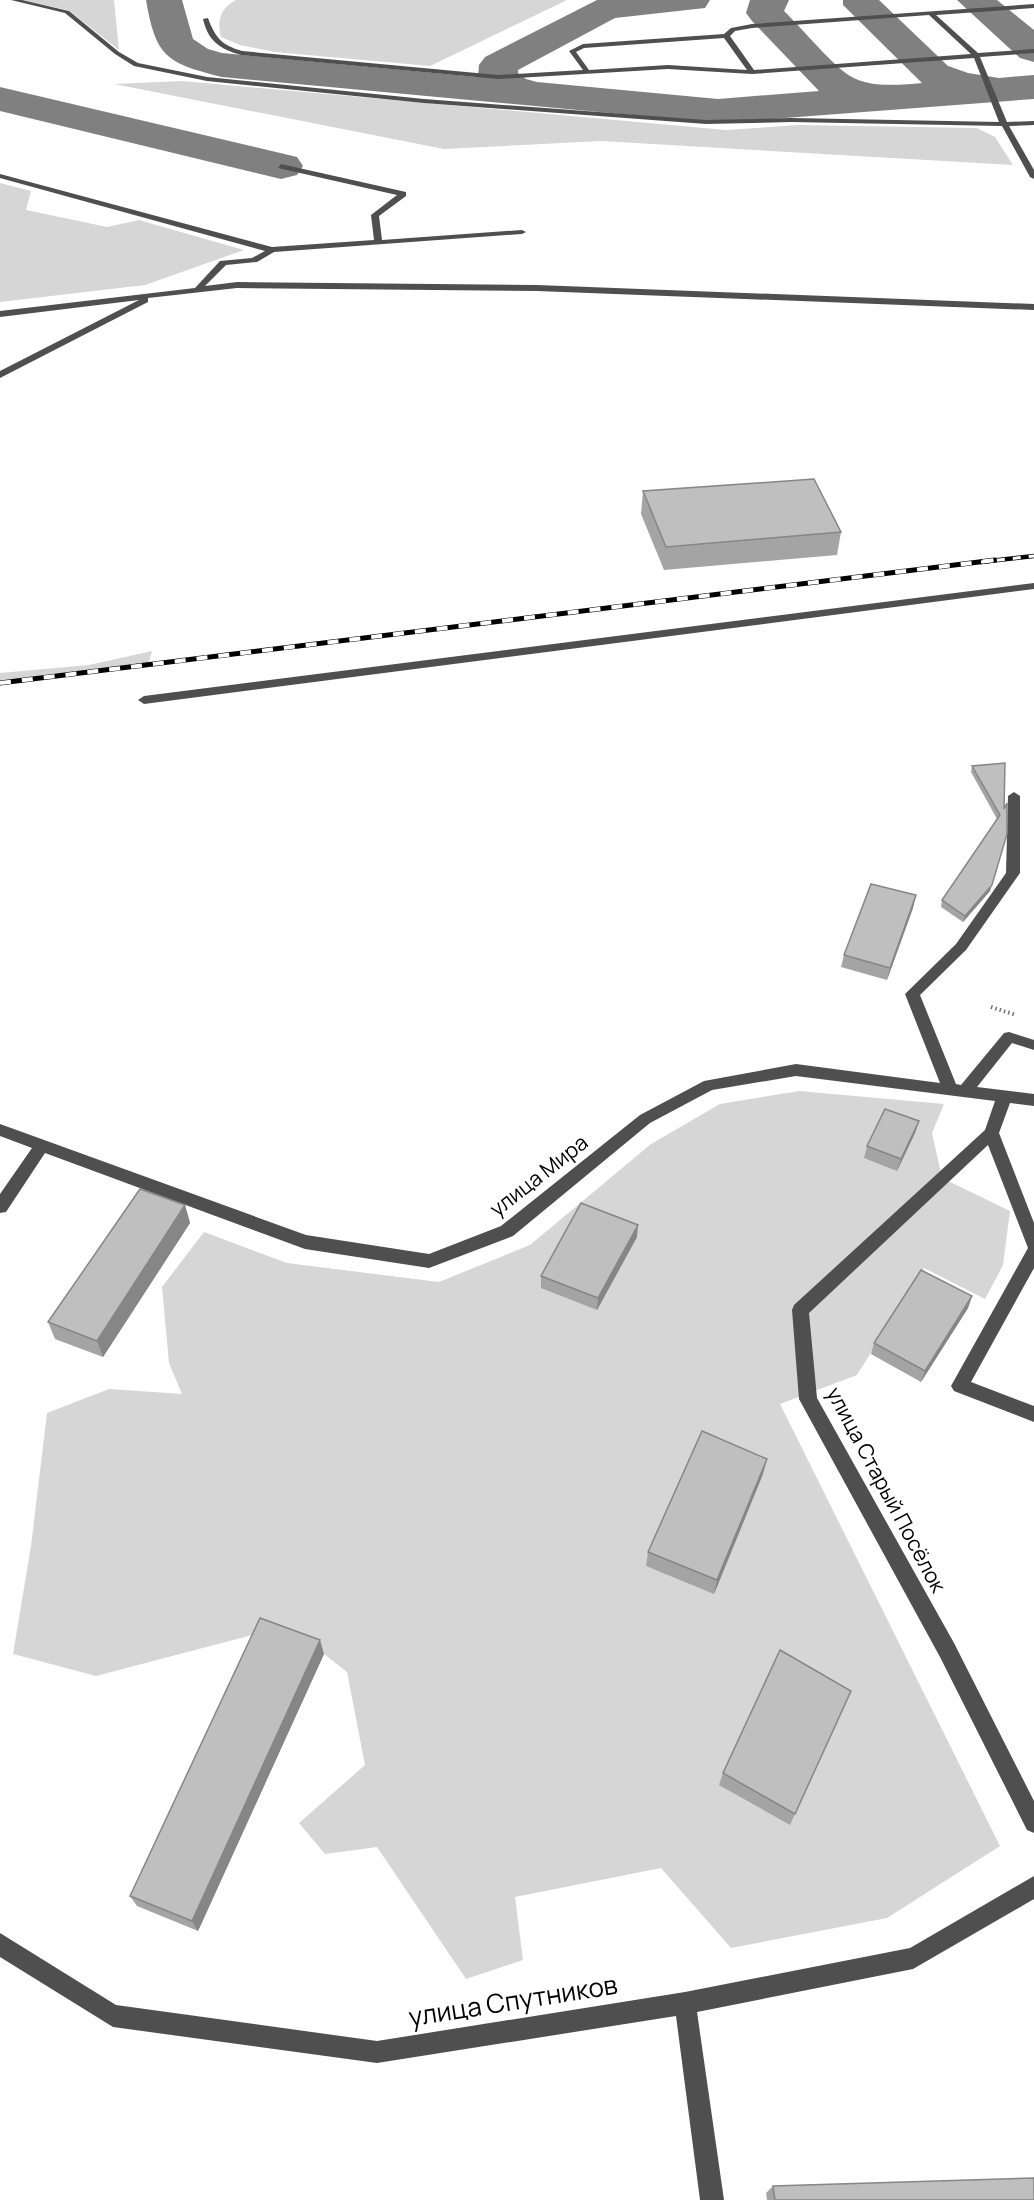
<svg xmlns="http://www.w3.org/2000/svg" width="1034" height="2200" viewBox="0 0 1034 2200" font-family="Manrope,sans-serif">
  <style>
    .green { fill: #d6d6d6 }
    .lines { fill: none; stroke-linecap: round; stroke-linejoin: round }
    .taxiway { fill: #808080; fill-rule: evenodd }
    .path { stroke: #717171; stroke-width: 4; stroke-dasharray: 1.5 3; stroke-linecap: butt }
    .minor { fill: #4f4f4f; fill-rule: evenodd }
    .rail-far1-casing { stroke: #000; stroke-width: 4.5 }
    .rail-casing { stroke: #000; stroke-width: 5 }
    .rail-far1 { stroke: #fff; stroke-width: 3; stroke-dasharray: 8; stroke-linecap: butt }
    .rail { stroke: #fff; stroke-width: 4; stroke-dasharray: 11; stroke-linecap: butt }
    .wall { fill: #a4a4a4 }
    .shaded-wall { fill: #868686 }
    .building { fill: #bfbfbf; stroke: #868686; stroke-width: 1.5 }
    .labels { text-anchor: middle; stroke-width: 5; stroke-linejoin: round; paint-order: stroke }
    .street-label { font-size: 21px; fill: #000; stroke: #fff }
    .near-street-label { font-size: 26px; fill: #000; stroke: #fff }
  </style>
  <rect width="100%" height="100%" fill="#fff"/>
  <path class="green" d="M21,0h93l5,50 -51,-40z
    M236,0h331l-137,66 -155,-14 -35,-7 -19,-8c-4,-17 -1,-28 15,-37z
    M182,81l544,49 73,-5 178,3 18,9 18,28 -412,-24 -157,8 -330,-65z
    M0,183l31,8 -5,19 81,17 32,-7 105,30 -99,35 -145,17z
    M152,651l-4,14 -148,18v-10l89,-8z
    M799,1091l145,13 -12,29 10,45 68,33 -7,54 -18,34 -61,-31 -67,107 -77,29 220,442 -113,72 -156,30 -70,-80 -146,29 8,63 -57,19 -89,-132 -52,7 -26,-31 66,-58 -18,-93 -23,-18 -60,-22 -168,44 -83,-22 18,-108 16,-133 62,-24 73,5 -13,-31 -7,-76 42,-55 83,31 152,19 91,-37 121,-101 69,-40z"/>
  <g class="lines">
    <path class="taxiway" d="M146,0h36l11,39 15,10 14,4 256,24 1,-12 6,-8 112,-57h113l-5,8 -90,10 -97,52v3l8,6 11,3 181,17 101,-8 -67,-70 -6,-8 4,-13h39l-5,11c17,16 47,53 66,65 19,12 50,9 72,7l-79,-78v-5h36l69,66 20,7 31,5 35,-3v24l-316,24 -496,-46c-55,-14 -66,-19 -76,-77z
      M957,0h40l37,30v32l-14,-4z
      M0,87l297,70 6,9 -6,9 -16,4 -281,-68z"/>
    <path class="path" d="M991,1007l25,8"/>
    <path class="minor" d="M11,0h11l47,11 50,41 19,11 69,14 217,22 282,21 85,-2 208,4 -25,-64 -222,16 -84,-5 -170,10 -257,-24c-21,-6 -33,-14 -38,-36l5,-1c7,19 13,27 34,33l256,24 85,-5 -14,-19 14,-7 141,-10 7,-6 21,-4 282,-20v4l-98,7 42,38 56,-4v4l-54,4 27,65 27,-1v4l-25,1 25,44v9l-4,-2 -28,-51 -211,-4 -85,2 -282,-21 -217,-22 -73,-15 -19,-12 -50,-41zM929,15l42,39 -217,16 -24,-34 5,-5 17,-3zM724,38l23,32 -79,-5 -79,5 -13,-18 8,-4z
      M281,164l125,28v4l-27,20 3,24 140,-10 4,2 -4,2 -248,18 -17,10 -31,3 -21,21 32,-4 300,3 497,19v6l-497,-19 -300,-3 -89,10v4l-148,76v-7l139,-71 -139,17v-6l195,-23 25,-27 32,-3 13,-7 -265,-73v-4l272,73 102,-7 -3,-25 26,-20 -119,-27z
      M1034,583v6l-890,115 -6,-4 6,-4z
      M1014,792l6,4v77l-54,77 -46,45 36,89 5,1 43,-52 5,-1 25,8v10l-22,-7 -35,44 57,7v12l-24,-3 -11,30 35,90v45l-63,114 63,24v16l-80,-31 -3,-5 77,-138 -40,-103 -179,168 8,85 137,245 80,158v32l-7,-3 -87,-173 -141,-258 -7,-89 2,-5 191,-175 10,-29 -199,-25 -84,14 -62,33 -137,113 -84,32 -124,-19 -260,-96 -39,59 -6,1v-19l32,-46 -32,-12v-12l306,111 123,19 72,-28 139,-111 64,-34 92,-17 144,19 -35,-89 51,-50 50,-71 2,-77z
      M1034,1876v23l-121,70 -216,43 27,188h-24l-24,-184 -299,47 -264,-36 -113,-70v-24l116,72 261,36 308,-49 225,-44z"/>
    <defs>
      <path id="rail-far1" d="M981,562l53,-6"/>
      <path id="rail" d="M0,683l995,-123"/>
    </defs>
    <use href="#rail-far1" class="rail-far1-casing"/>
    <use href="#rail" class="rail-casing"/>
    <use href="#rail-far1" class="rail-far1"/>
    <use href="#rail" class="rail"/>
  </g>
  <path class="wall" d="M643,491l198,41 -4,23 -173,15 -23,-56z
    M972,766l32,43 -14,82 -27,31 -22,-15 1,-7 55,-81 -26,-47z
    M916,895l-3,13 -26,72 -46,-13 3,-12z
    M919,1121l-4,12 -18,38 -33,-13 3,-12z
    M185,1205l5,18 -87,134 -48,-18 -7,-17z
    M637,1237l-40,73 -56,-22v-12z
    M972,1296l-4,12 -47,74 -50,-28 3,-11z
    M763,1474l-49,120 -68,-28 2,-14z
    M324,1654l-126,277 -61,-25 -7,-10z
    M851,1691l-61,134 -71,-40 4,-12z
    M773,2186l261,14h-267l-1,-7z"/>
  <path class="shaded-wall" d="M992,885l-2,6 -27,31 2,-6z
    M916,895l-3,13 -26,72 3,-12z
    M919,1121l-4,12 -18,38 4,-12z
    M185,1205l5,18 -87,134 -6,-16z
    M638,1225l-1,12 -40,73 1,-12z
    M972,1296l-4,12 -47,74 4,-11z
    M767,1459l-4,15 -49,120 3,-14z
    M320,1640l4,14 -126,277 -6,-10z"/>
  <path class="building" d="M814,479l27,53 -175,15 -23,-56z
    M1005,763l-1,46 3,-6v31l-15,51 -27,31 -23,-16 58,-85 -28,-49z
    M871,884l45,11 -26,73 -46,-13z
    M885,1109l34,12 -18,38 -34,-13z
    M140,1189l45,16 -88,136 -49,-19z
    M581,1203l57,22 -40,73 -57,-22z
    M921,1270l51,26 -47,75 -51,-28z
    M702,1431l65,28 -50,121 -69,-28z
    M260,1618l60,22 -128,281 -62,-25z
    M780,1650l71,41 -56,123 -72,-41z
    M1034,2178v22h-259l-2,-14z"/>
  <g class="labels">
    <g class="street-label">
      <text transform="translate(539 1176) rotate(-38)" y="7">улица Мира</text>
      <text transform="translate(886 1490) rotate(62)" y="7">улица Старый Посёлок</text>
    </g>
    <g class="near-street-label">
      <text transform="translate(513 2001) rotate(-9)" y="9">улица Спутников</text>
    </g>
  </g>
</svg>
